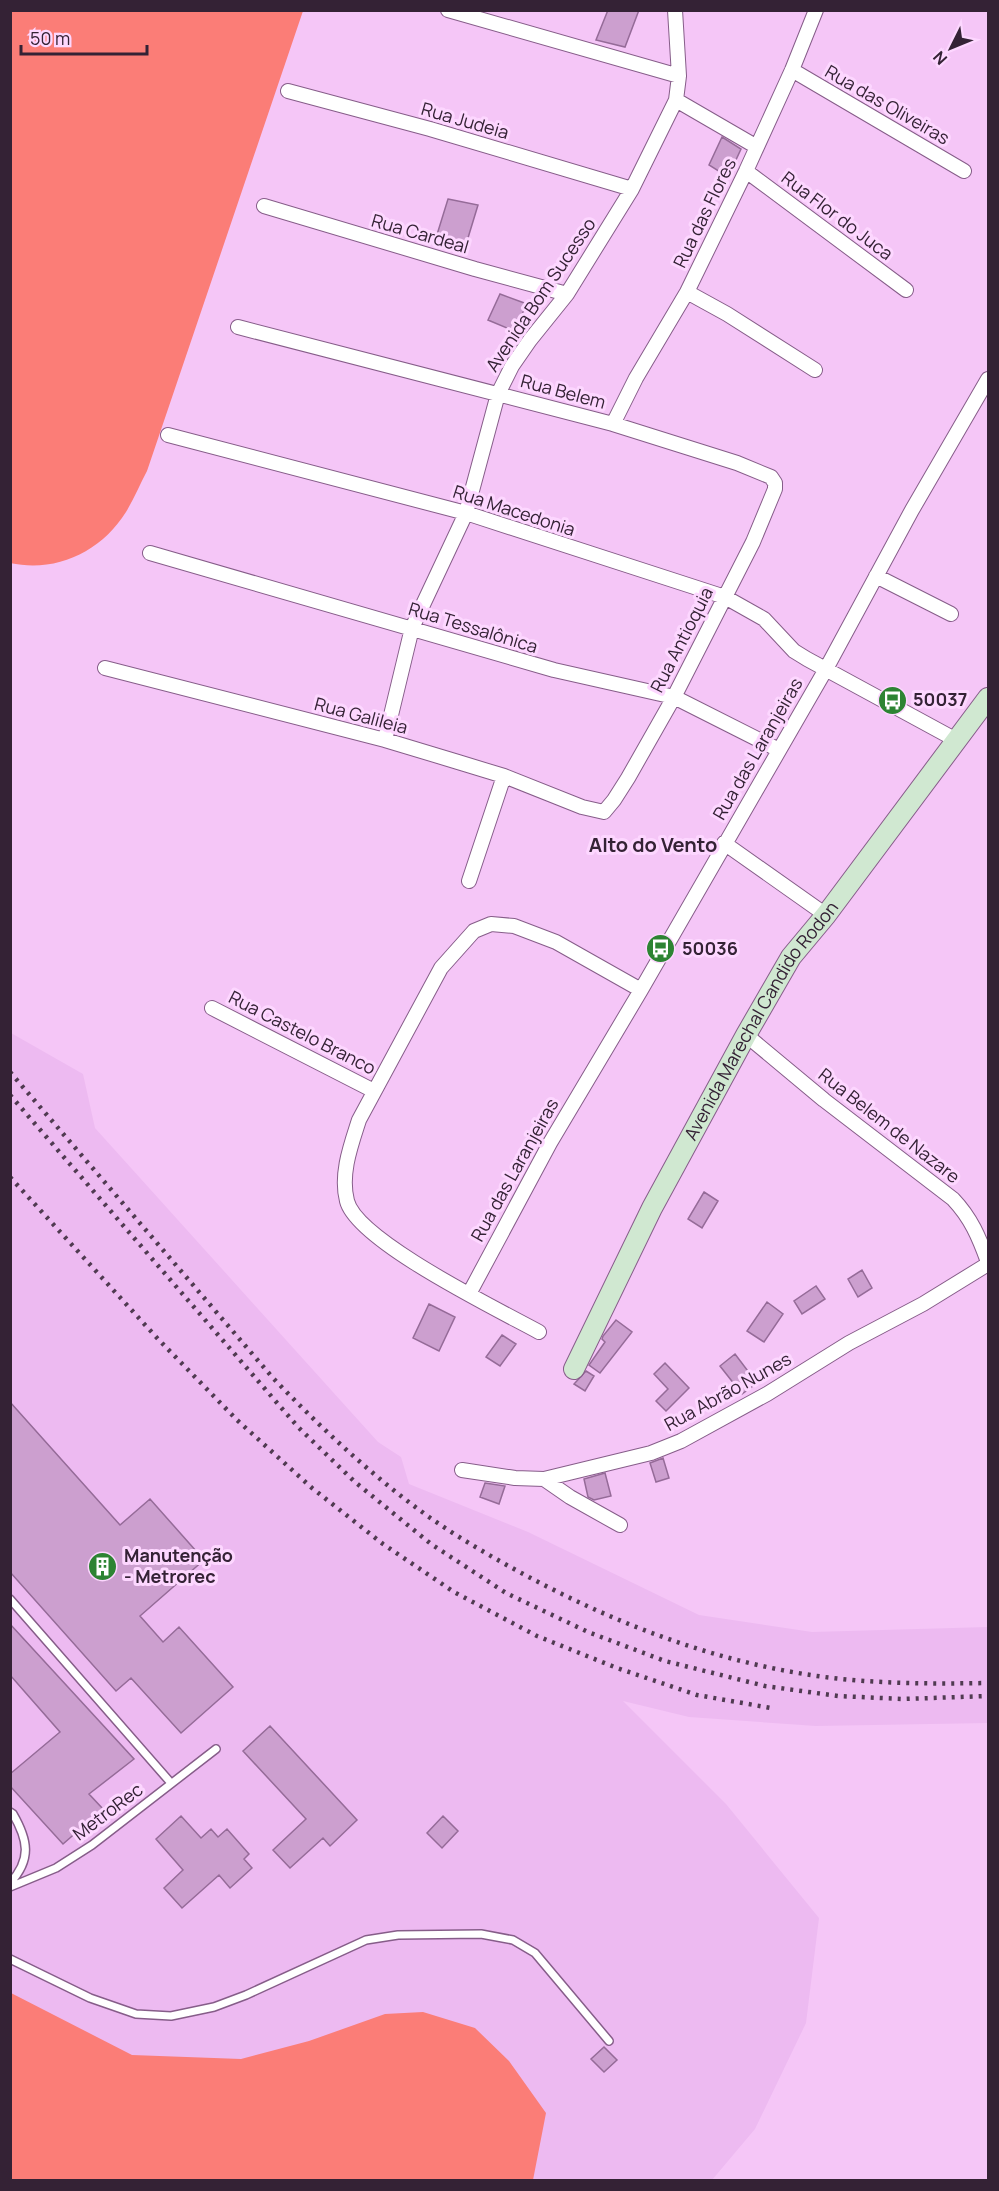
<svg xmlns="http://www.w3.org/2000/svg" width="999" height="2191" viewBox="0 0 999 2191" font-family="Manrope,sans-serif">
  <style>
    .built { fill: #edbaf1 }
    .forest { fill: #fb7d77 }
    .building { fill: #cc9fcf; stroke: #956b98; stroke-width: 1.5 }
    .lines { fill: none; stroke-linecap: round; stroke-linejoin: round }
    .lane-casing { stroke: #865d89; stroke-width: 10 }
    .street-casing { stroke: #865d89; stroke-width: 16 }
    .secondary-casing { stroke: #865d89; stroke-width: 22 }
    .lane { stroke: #fff; stroke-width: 7 }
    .street { stroke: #fff; stroke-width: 14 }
    .secondary { stroke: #d0e8d1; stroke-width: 20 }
    .rail { stroke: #503a51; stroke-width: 4.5; stroke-dasharray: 3 6; stroke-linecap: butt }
    .labels { text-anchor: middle; stroke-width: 6; stroke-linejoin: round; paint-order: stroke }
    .street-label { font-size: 18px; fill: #342235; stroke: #fdd7ff }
    .poi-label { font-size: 18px; font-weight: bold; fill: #342235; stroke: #fdd7ff; text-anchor: start }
    .neighbourhood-label { font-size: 20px; font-weight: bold; fill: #342235; stroke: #fdd7ff }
  </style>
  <rect width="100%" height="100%" fill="#f5c6f7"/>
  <path class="built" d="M11,1033l72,41 12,54 283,314 23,15 8,27 119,48 171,83 113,17 176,-5v96l-172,3 -127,-9 -66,-16 103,103 93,114 -13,105 -51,106 -43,51h-646l-55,-40z"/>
  <path class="forest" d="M11,10l292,1 -156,460c-7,13 -13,28 -21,41 -25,40 -70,61 -116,51z
    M11,1993l121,62 109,4 68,-18 76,-27 38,-2 52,16 34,33 37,52 -13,67h-522z"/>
  <path class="building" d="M608,10h31l-14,37 -29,-7z
    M722,137l19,12 -13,28 -19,-12z
    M448,199l30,6 -14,46 -29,-10z
    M500,294l27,10 -13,27 -26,-11z
    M704,1192l14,9 -16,27 -14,-9z
    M862,1270l10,18 -14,9 -10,-18z
    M816,1286l9,13 -23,15 -8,-13z
    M767,1302l16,12 -19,28 -17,-11z
    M429,1304l26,13 -16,34 -26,-13z
    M616,1320l16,12 -32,41 -11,-8 16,-23 -3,-3 1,-3z
    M502,1335l14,9 -16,22 -14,-9z
    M735,1354l22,29 -15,11 -22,-28z
    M665,1363l24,25 -23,23 -10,-10 12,-12 -14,-15z
    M586,1371l8,5 -9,15 -11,-7z
    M10,1402l110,123 30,-26 54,61 -64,56 23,26 16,-15 54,60 -52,46 -50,-55 -15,13 -106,-119z
    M663,1458l6,20 -13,4 -6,-19z
    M605,1473l6,23 -17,4 -6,-3 -4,-18z
    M485,1483l20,3 -6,18 -19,-7z
    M10,1624l124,135 -45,35 14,15 -40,35 -53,-58v-12l50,-42 -50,-57z
    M270,1726l87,94 -27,26 -7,-8 -33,30 -17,-18 33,-31 -63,-68z
    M181,1816l20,22 10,-9 7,8 9,-8 22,25 -5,5 8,9 -22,20 -11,-13 -37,33 -18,-20 19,-18 -27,-31z
    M443,1816l15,15 -16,17 -15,-15z
    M604,2047l13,13 -13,12 -13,-13z"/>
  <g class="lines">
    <defs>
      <path id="lane" d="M10,1599l161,184
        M10,1812l3,2c15,26 19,45 -3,69
        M10,1887l46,-19 36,-23 124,-96
        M10,1959l80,39 46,16 35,2 43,-9 32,-12 120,-55 32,-5 83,-1 32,6 22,13 74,88"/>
      <path id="street" d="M448,10l231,66
        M792,70l172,101
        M288,91l142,38 202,60
        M676,100l81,47
        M746,171l160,119
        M264,206l211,63 92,25
        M687,292l40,22 88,56
        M613,424l23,-46 51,-86 59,-121 46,-101 24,-60
        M168,435l298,78 259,84 39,22 30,32 13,8 151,82
        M150,553l404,117 120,27 105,53
        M876,576l75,38
        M105,668l280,72 73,22 46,14 78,31 22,5 10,-12 14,-22 46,-81 79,-155 22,-53v-6l-4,-6 -34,-14 -124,-39 -375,-97
        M385,740l27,-112 54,-115 32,-119 14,-28 18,-26 37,-46 65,-105 44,-89 3,-24 -4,-66
        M724,843l102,72
        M469,881l35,-105
        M212,1008l162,83
        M746,1035l78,65 129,99c18,19 26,38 35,63
        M469,1294l81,-151 91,-153 185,-321 86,-159 76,-131
        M539,1332c-40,-22 -182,-91 -192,-131 -7,-27 4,-56 12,-81l82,-152 33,-37 17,-7 23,2 42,16 85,48
        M462,1470l53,8 29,1 107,-26 30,-12 86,-47 82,-51 74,-39 65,-40
        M544,1479l26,18 50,28"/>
      <g id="secondary">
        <path id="s1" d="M574,1369l78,-161 94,-173 45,-78 35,-42 162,-217"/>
      </g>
    </defs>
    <use href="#lane" class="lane-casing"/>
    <use href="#street" class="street-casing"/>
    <use href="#secondary" class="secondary-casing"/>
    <use href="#lane" class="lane"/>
    <use href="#street" class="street"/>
    <use href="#secondary" class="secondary"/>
    <path class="rail" d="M10,1072l263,306c48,50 99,98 156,139 27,19 56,36 85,52 89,49 184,87 284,104 63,11 127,11 190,10
      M10,1095l288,332 57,55 76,62 75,49 82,39 77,29 100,25 73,10 65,3 85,-3
      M10,1177l148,162 79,81 75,68 71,56 71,48 83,44 80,32 80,27 74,13"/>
  </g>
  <defs>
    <symbol id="bus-disc" viewBox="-11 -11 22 22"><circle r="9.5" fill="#2d8433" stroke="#fdd7ff"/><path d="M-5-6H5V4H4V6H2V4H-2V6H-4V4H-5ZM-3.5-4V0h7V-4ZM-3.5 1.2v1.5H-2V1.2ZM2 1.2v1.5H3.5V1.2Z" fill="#fff"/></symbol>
    <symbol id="building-disc" viewBox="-11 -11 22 22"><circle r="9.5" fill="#2d8433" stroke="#fdd7ff"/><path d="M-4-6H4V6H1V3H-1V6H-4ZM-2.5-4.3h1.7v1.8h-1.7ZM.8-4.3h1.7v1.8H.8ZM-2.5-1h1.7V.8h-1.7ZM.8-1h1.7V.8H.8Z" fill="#fff"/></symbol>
  </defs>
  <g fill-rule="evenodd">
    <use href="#bus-disc" x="876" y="684" width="33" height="33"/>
    <use href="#bus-disc" x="644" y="932" width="33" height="33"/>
    <use href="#building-disc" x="86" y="1550" width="33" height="33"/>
  </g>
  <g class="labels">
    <g class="street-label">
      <text transform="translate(887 105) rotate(30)" y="6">Rua das Oliveiras</text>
      <text transform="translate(465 121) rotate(16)" y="6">Rua Judeia</text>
      <text transform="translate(705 213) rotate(-64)" y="6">Rua das Flores</text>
      <text transform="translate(837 216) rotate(37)" y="6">Rua Flor do Juca</text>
      <text transform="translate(420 234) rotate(16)" y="6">Rua Cardeal</text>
      <text transform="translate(541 295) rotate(-56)" y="6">Avenida Bom Sucesso</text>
      <text transform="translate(563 392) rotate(15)" y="6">Rua Belem</text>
      <text transform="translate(514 511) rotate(18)" y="6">Rua Macedonia</text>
      <text transform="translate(473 628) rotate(17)" y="6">Rua Tessalônica</text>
      <text transform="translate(682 640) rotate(-63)" y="6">Rua Antioquia</text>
      <text transform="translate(361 716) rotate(15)" y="6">Rua Galileia</text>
      <text transform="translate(758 749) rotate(-60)" y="6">Rua das Laranjeiras</text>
      <text dy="6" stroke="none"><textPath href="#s1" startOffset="396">Avenida Marechal Candido Rodon</textPath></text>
      <text transform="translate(302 1033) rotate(27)" y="6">Rua Castelo Branco</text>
      <text transform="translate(889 1126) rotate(38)" y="6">Rua Belem de Nazare</text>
      <text transform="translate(515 1170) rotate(-61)" y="6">Rua das Laranjeiras</text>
      <text transform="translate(728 1392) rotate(-29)" y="6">Rua Abrão Nunes</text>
      <text transform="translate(108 1812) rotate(-37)" y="6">MetroRec</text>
    </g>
    <g class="poi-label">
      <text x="913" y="706">50037</text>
      <text x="682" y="955">50036</text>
      <text x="124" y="1562">Manutenção<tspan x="124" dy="21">- Metrorec</tspan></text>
    </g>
    <g class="neighbourhood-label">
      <text x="653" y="852">Alto do Vento</text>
    </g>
  </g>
  <rect width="999" height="2191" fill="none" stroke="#342235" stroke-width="24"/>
  <g transform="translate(951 48) rotate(227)" stroke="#fdd7ff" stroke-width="4.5" paint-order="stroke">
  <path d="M0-4.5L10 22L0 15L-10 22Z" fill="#342235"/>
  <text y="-9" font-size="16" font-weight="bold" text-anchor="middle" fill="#342235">N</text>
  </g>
  <path d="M21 45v9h126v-9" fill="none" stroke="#342235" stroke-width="3"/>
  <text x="30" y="45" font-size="18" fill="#342235" stroke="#fdd7ff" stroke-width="4.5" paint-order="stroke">50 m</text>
</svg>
